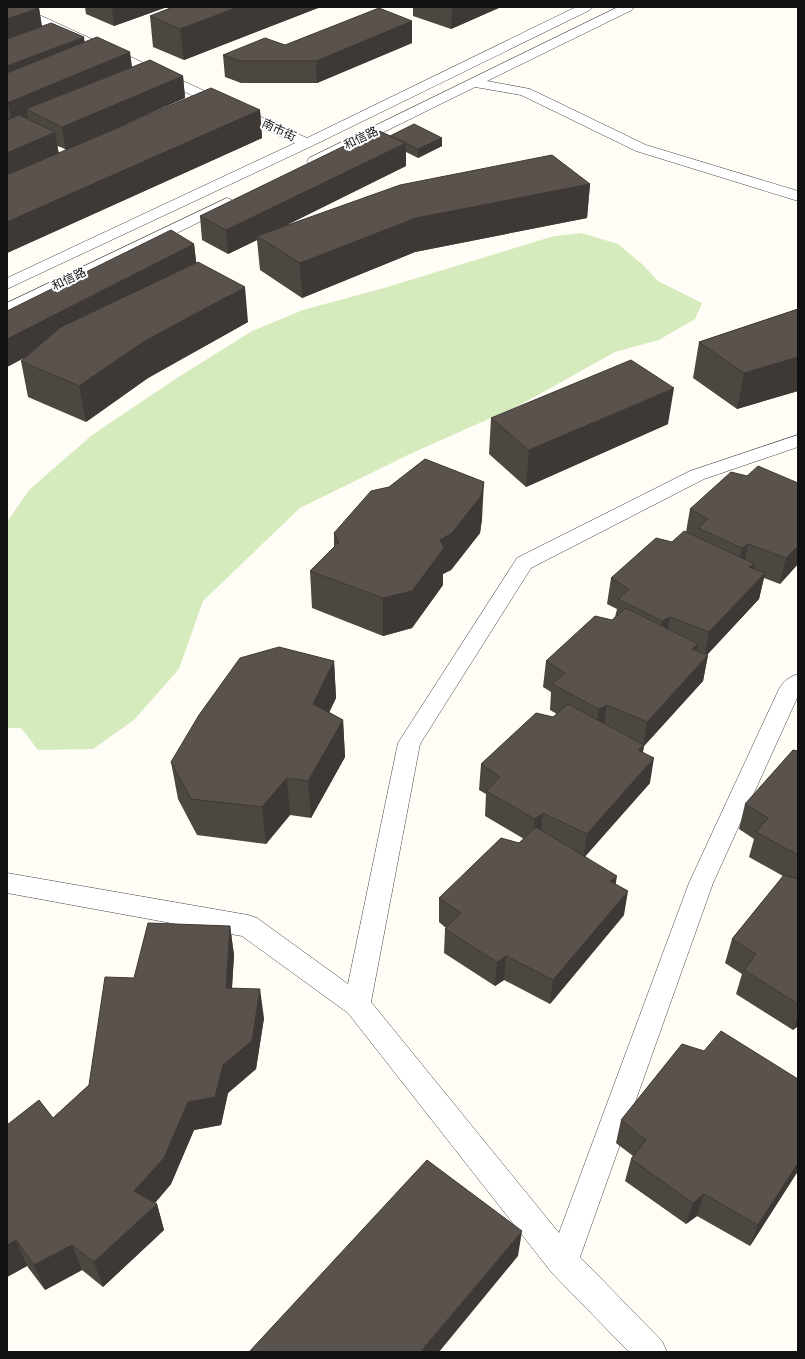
<svg xmlns="http://www.w3.org/2000/svg" width="805" height="1359" viewBox="0 0 805 1359" font-family="Spectral,'Noto Sans SC',serif">
  <style>
    .green { fill: #d5ebbd }
    .lines { fill: none; stroke-linecap: round; stroke-linejoin: round }
    .minor-casing { stroke: #444; stroke-width: 1 }
    .minor { fill: #fff; fill-rule: evenodd }
    .wall { fill: #4d4742; fill-rule: evenodd }
    .shaded-wall { fill: #3f3936 }
    .building { fill: #5a524d; stroke: #3f3936 }
    .labels { text-anchor: middle; stroke-width: 4; stroke-linejoin: round; paint-order: stroke }
    .far-street-label { font-size: 12px; fill: #111; stroke: #fff }
  </style>
  <rect width="100%" height="100%" fill="#fffdf5"/>
  <path class="green" d="M581,233l37,11 25,21 15,16 44,22 -7,16 -36,21 -44,12 -97,54 -108,48 -110,54 -97,93 -24,68 -45,51 -41,29 -55,1 -17,-22h-14v-206l22,-32 63,-55 85,-57 75,-47 51,-21 81,-22 170,-52z"/>
  <g class="lines">
    <defs>
      <path id="minor" d="M7,7h15l285,131 269,-131h16l-2,3 -278,136 -305,143v-11l288,-135 -287,-133z
        M618,7h16l-2,3 -145,71 43,8 116,56 152,46v10l-162,-50 -115,-56 -46,-8 -156,77 -5,1 -5,-1 -2,-3 2,-3z
        M227,198l5,2 3,3 -3,3 -219,107 -6,1v-11z
        M798,435v12l-94,32 -173,89 -111,176 -49,258 188,231 130,-350 90,-194c5,-8 10,-12 19,-15v22l-85,187 -133,374 82,84 5,11h-38l-77,-79 -204,-260 -106,-77 -235,-43v-20l241,42 9,3 91,66 50,-241 119,-185 173,-87z"/>
    </defs>
    <use href="#minor" class="minor-casing"/>
    <use href="#minor" class="minor"/>
  </g>
  <path class="wall" d="M7,7l32,1 3,18 43,16 47,25 51,9 2,22 -59,26 134,-14 2,28 -255,115zM57,146l6,2 3,2 -7,3z
    M85,7h82l-53,19 -28,-12z
    M173,7h145v1l-134,52 -31,-13 -3,-31z
    M413,7h88l-50,22 -38,-13z
    M412,21v22l-95,40h-76l-16,-6 -2,-22 62,-10z
    M390,136l52,2v8l-24,12 -12,-6v14l-120,59 304,-41 -3,34 -172,34 -113,46 -42,-28 -3,-30 -29,14 -26,-14 -2,-24z
    M194,244l2,19 52,59 -100,56 -62,44 -58,-25 -7,-36 4,-4 -18,10v-56z
    M798,309v82l-61,18 -44,-31 6,-36z
    M491,418l177,6 -142,63 -37,-33z
    M747,476l51,7v81l-18,20 -16,-6 -5,21 -52,56h1l-5,26 -59,65 -1,6 7,31 -65,73 31,28 8,31 -74,89 -46,-24 -9,6 -51,-33 1,-24 1,-1 -7,-6v-24l80,-55 5,-4 -39,-23 1,-22 -7,-4 2,-26 72,-47 4,-3 -7,-4 1,-18 -8,-5 3,-26 66,-41 3,-3 2,-8 -10,-5 4,-26 61,-36 14,-10 4,-23z
    M482,519l-2,14 -29,37 -8,4v11l-31,43 -29,8 -71,-28 -2,-37 24,-24v-14z
    M334,661l2,37 -7,14 14,8 2,37 -34,61 -21,-3 -24,29 -69,-9 -19,-36 -7,-37z
    M798,751v275l-5,4 -57,-36 6,-20 -17,-11 7,-24 51,-63 -34,-19 5,-18 -15,-10 6,-25z
    M230,926l4,29 -2,33 32,30 -8,51 -28,24 -7,32 -27,5 -23,54 -16,19 2,1 7,26 -61,57 -21,-17 -37,20 -18,-24 -20,11v-152l46,-7 36,-33 45,-107z
    M798,1079v92l-48,75 -53,-30 -11,8 -61,-43 6,-22 2,-3 -17,-13 5,-23z"/>
  <path class="shaded-wall" d="M112,7h55l-53,19z
    M238,7h80v1l-134,52 -4,-31z
    M453,7h48l-50,22 1,-21z
    M39,8l3,21 -35,13v-23z
    M412,21v22l-95,40 -1,-22z
    M84,37l2,15 -79,31v-17z
    M130,52l3,22 -107,35 2,10 -16,6 -4,-22z
    M183,76l2,22 -119,52 -4,-23z
    M260,110l2,28 -255,115v-31z
    M55,132l4,23 -52,23v-25z
    M442,138v8l-24,12v-9z
    M406,143v23l-145,72 -4,-2v4l-29,14 -2,-24z
    M590,184l-3,34 -172,34 -113,46 -2,-35 116,-45z
    M194,244l3,24 -190,99v-28z
    M245,287l3,35 -100,56 -62,44 -7,-36 64,-44z
    M798,357v34l-61,18 7,-36z
    M674,388l-6,36 -142,63 3,-37z
    M484,482l-2,37 -2,14 -29,37 -8,4v11l-31,43 -29,8v-38z
    M748,544l-5,26 -7,3 6,-25z
    M798,546v18l-18,20 6,-26z
    M755,564l-6,25v-22z
    M765,573l-6,26 -55,59 5,-26z
    M670,617l-5,25 -7,4 4,-25z
    M698,644l-5,26 -1,-21z
    M708,655l-5,26 -59,65 -5,24 -1,-20 5,-4 4,-24z
    M334,661l2,37 -20,43 -3,-37z
    M607,705l-4,25 -8,4 4,-25z
    M343,720l2,37 -34,61 -3,-37z
    M654,758l-4,25 -67,76 4,-25z
    M287,778l3,37 -24,29 -4,-37z
    M543,813l-3,26 -8,5 3,-25z
    M617,876l-4,24 -3,-19z
    M628,891l-4,24 -74,89 3,-24z
    M230,926l4,29 -4,62 -4,-29z
    M506,956l-2,24 -9,6 2,-24z
    M260,989l4,29 -8,51 -28,24 -7,32 -27,5 -23,54 -29,34 -8,-27 54,-89 35,-37z
    M798,1017v9l-5,4z
    M798,1163v8l-48,75 8,-21z
    M704,1194l-7,22 -11,8 7,-21z
    M157,1204l7,26 -61,57 -9,-25z
    M522,1231l-4,25 -79,96h-19z
    M16,1240l11,26 -20,11v-32z
    M72,1245l10,25 -37,20 -11,-25z"/>
  <path class="building" d="M7,7h30l2,1 -32,11z
    M173,7h65l-58,22 -30,-13z
    M379,8l33,13 -96,40h-76l-17,-6 42,-17 20,7z
    M51,23l33,14 -77,29v-27z
    M97,37l33,15 -123,51v-30z
    M150,60l33,16 -121,51 -36,-18z
    M211,88l49,22 -253,112v-47z
    M19,115l36,17 -48,21v-33z
    M414,124l28,14 -24,11 -28,-13z
    M377,130l29,13 -180,87 -26,-14z
    M552,155l38,29 -174,34 -116,45 -43,-27 143,-51z
    M171,230l23,14 -187,95v-28z
    M198,262l47,25 -102,55 -64,44 -58,-25 40,-34z
    M798,309v48l-54,16 -45,-31z
    M631,360l43,28 -145,62 -38,-32z
    M425,459l59,23 -3,14 -29,37 -12,7 4,8 -32,43 -29,7 -73,-27 29,-29 -5,-9 37,-42 18,-4z
    M758,466l40,17v63l-12,12 -38,-14 -6,4 -44,-20 10,-9 -18,-10 41,-37 16,4z
    M684,531l71,33 -6,3 16,6 -56,59 -39,-15 -8,4 -44,-22 11,-10 -18,-11 45,-40 16,4z
    M626,608l72,36 -6,5 16,6 -61,67 -40,-17 -8,4 -47,-25 13,-11 -19,-12 49,-45 17,4z
    M279,647l55,14 -21,43 30,16 -35,61 -21,-3 -25,29 -71,-8 -20,-37 28,-47 41,-57z
    M568,704l76,41 -6,5 16,8 -67,76 -44,-21 -8,6 -49,-28 14,-14 -19,-13 55,-51 17,4z
    M793,750l5,1v104l-42,-23 12,-14 -23,-14z
    M536,827l81,49 -7,5 18,10 -75,89 -47,-24 -9,6 -52,-33 16,-16 -22,-15 62,-60 18,5z
    M784,875l14,4v125l-54,-34 12,-16 -24,-15z
    M148,923l82,3 -4,62 34,1 -8,52 -29,24 -8,32 -27,5 -24,56 -30,33 23,13 -63,58 -22,-17 -38,20 -18,-25 -9,5v-84l1,-1 -1,-1v-34l32,-25 14,18 36,-33 16,-108 29,1z
    M721,1031l77,48v84l-40,62 -54,-31 -11,9 -62,-44 15,-19 -25,-20 61,-76 22,7z
    M427,1160l95,71 -102,121h-171z"/>
  <g class="labels">
    <g class="far-street-label">
      <text transform="translate(279 130) rotate(25)" y="4">南市街</text>
      <text transform="translate(361 138) rotate(-26)" y="4">和信路</text>
      <text transform="translate(69 279) rotate(-26)" y="4">和信路</text>
    </g>
  </g>
  <rect width="805" height="1359" fill="none" stroke="#111111" stroke-width="16"/>
</svg>
